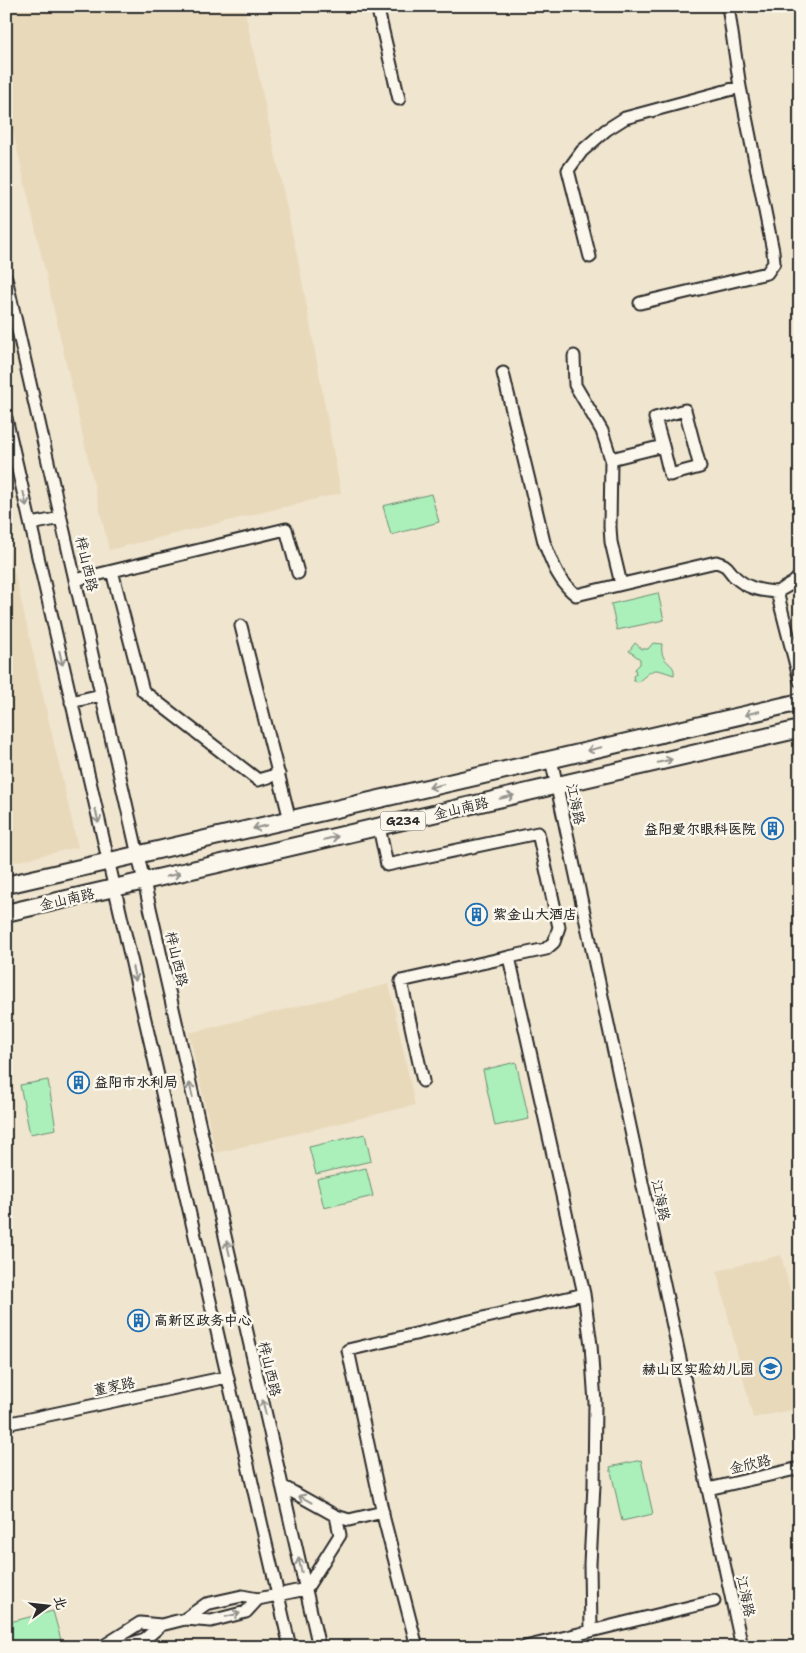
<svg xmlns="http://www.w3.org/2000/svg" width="806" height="1653" viewBox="0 0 806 1653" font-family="'Shantell Sans','LXGW WenKai TC',sans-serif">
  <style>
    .built { fill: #e8d9bb }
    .green { fill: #abefba; stroke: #6b8d72 }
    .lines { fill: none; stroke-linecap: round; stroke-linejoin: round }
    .minor-casing { stroke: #2b2b2b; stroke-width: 15 }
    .highway-casing { stroke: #2b2b2b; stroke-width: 20 }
    .minor { stroke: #fbf7ec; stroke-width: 11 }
    .highway { stroke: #fbf7ec; stroke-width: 16 }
    .oneway { stroke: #93918c }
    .labels { text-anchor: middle; stroke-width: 5; stroke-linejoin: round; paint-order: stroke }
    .shield { fill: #fbf7ec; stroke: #696865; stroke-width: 1 }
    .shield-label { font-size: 12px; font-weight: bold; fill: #2b2b2b }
    .street-label { font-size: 14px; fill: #2b2b2b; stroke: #fbf7ec }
    .poi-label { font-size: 14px; font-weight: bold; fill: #2b2b2b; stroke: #fbf7ec; text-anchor: start }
  </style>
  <rect width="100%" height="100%" fill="#f0e5cf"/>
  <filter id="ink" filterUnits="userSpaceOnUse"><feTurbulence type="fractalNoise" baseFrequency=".02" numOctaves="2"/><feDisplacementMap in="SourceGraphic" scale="10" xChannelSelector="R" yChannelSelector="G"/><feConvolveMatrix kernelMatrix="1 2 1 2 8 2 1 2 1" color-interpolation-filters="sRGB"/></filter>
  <g filter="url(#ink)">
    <path class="built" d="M6,6h238l57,269 40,218 -232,57 -103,-449z
      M6,536l72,311 -72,17z
      M389,984l26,121 -199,48 -27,-120z
      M781,1255l19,75v78l-47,10 -36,-147z"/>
    <path class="green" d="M431,494l8,28 -48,13 -8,-29z
      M658,593l6,27 -47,10 -6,-26z
      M635,643l7,6h6l5,-6 9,1c-3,21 14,17 12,31 -22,-7 -18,-8 -36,7l-4,-1 -1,-5 3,-2 -1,-5 5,-5v-5l-11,-8z
      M516,1062l13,57 -34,7 -12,-56z
      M48,1080l8,49 -26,5 -10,-49z
      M365,1134l6,27 -55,13 -7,-27z
      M366,1168l7,28 -49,12 -7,-29z
      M641,1460l12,54 -31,7 -12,-54z
      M53,1611l8,29 -24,7h-28l-3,-9v-15z"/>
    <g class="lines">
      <defs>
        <path id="minor" d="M377,6l22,93
          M590,257l-22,-87 14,-19 24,-21 19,-12 115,-31 -12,-81
          M6,278l313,1369
          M640,303l127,-30 7,-10 -1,-12 -33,-164
          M574,356l1,29 27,46 9,28 -1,68 1,15 10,42
          M503,373l41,169c8,20 14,39 32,53l140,-33c13,4 10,5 18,14 12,12 26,15 43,16
          M6,418l284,1229
          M611,459l52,-13 7,29 30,-8 -15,-57 -30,8 8,28
          M31,524l30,-6
          M112,571l31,120 115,89 21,-6
          M800,576l-7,7 -16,9 23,89
          M75,580l211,-51 12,44
          M241,626l49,194
          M71,702l30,-7
          M551,759l191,888
          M379,827l8,38 151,-32 21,94 -5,15 -8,7 -37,8 75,337
          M423,1081l-22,-100 108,-24
          M6,1424l221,-47
          M708,1489l92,-21
          M336,1516l13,4 34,-8
          M258,1599l48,-10 34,-54 -4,-19 -54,-30
          M161,1625l24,-6 26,2 35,-9 12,-13 -16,-3 -36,8 -21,15
          M591,1631l123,-30
          M102,1647l38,-24 21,2 -16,14 -24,8
          M417,1647l-33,-128 -36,-169 236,-56 7,51 4,58 -1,82 -4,79 1,67 -66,16"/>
        <path id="highway" d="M6,885l794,-183
          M6,913l794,-184"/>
      </defs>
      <use href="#minor" class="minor-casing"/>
      <use href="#highway" class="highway-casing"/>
      <use href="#minor" class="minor"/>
      <use href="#highway" class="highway"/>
    </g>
    <defs><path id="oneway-shaft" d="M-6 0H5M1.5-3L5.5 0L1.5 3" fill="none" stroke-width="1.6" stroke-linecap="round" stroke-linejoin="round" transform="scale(1.25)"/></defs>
    <g class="oneway">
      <use href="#oneway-shaft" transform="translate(25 499) rotate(77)"/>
      <use href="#oneway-shaft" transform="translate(61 658) rotate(77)"/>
      <use href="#oneway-shaft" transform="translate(752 713) rotate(167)"/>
      <use href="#oneway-shaft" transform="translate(594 749) rotate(167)"/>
      <use href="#oneway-shaft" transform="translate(665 761) rotate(-13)"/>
      <use href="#oneway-shaft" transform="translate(436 786) rotate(167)"/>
      <use href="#oneway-shaft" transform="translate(507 797) rotate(-13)"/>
      <use href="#oneway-shaft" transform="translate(97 816) rotate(77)"/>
      <use href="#oneway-shaft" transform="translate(260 827) rotate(167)"/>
      <use href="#oneway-shaft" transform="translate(331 838) rotate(-13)"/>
      <use href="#oneway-shaft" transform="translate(173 875) rotate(-13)"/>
      <use href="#oneway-shaft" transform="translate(134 974) rotate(77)"/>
      <use href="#oneway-shaft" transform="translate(191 1090) rotate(-103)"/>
      <use href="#oneway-shaft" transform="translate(228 1248) rotate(-103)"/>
      <use href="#oneway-shaft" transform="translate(264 1407) rotate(-103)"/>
      <use href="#oneway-shaft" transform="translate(305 1499) rotate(-151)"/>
      <use href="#oneway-shaft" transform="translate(300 1565) rotate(-103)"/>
      <use href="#oneway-shaft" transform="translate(233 1615) rotate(-14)"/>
    </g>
  </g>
  <defs>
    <symbol id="building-ring" viewBox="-11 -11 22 22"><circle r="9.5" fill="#fbf7ec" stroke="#1f6fb2" stroke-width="1.5"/><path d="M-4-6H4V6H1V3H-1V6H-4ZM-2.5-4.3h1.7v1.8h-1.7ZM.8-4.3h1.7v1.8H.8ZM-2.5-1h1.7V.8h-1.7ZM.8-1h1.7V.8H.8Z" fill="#1f6fb2"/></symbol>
    <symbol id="school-ring" viewBox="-11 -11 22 22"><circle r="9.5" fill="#fbf7ec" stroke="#1f6fb2" stroke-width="1.5"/><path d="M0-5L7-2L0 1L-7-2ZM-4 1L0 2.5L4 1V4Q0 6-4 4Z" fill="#1f6fb2"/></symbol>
  </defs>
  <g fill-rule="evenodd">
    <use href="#building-ring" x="760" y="816" width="25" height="25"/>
    <use href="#building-ring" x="464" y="902" width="25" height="25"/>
    <use href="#building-ring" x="66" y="1070" width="25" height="25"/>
    <use href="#building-ring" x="126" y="1308" width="25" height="25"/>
    <use href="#school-ring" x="758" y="1356" width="25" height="25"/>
  </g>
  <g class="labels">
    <rect class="shield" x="380.5" y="811.5" width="45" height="19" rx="4"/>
    <g class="shield-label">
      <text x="403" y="825">G234</text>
    </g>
    <g class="street-label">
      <text transform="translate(87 564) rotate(77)" y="5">梓山西路</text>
      <text transform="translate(576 804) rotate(78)" y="5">江海路</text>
      <text transform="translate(461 808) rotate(-13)" y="5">金山南路</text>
      <text transform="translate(67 899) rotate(-13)" y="5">金山南路</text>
      <text transform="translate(177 959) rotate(77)" y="5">梓山西路</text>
      <text transform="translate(661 1200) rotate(78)" y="5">江海路</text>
      <text transform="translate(270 1369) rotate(77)" y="5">梓山西路</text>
      <text transform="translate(114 1386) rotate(-12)" y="5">董家路</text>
      <text transform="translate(750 1464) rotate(-13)" y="5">金欣路</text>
      <text transform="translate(746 1596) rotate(78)" y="5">江海路</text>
    </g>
    <g class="poi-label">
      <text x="756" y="834" text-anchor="end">益阳爱尔眼科医院</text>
      <text x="493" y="919">紫金山大酒店</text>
      <text x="94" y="1087">益阳市水利局</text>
      <text x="154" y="1325">高新区政务中心</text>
      <text x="754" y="1374" text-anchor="end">赫山区实验幼儿园</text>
    </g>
  </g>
  <rect width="806" height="1653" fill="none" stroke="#fbf7ec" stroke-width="25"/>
  <rect x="12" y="12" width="781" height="1628" fill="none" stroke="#2b2b2b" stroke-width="2" filter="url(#ink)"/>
  <g transform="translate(48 1606) rotate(75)" stroke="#fbf7ec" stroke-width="4" paint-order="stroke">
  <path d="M0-4L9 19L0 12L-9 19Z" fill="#2b2b2b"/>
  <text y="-8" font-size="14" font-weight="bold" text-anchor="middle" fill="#2b2b2b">北</text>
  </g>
</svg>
